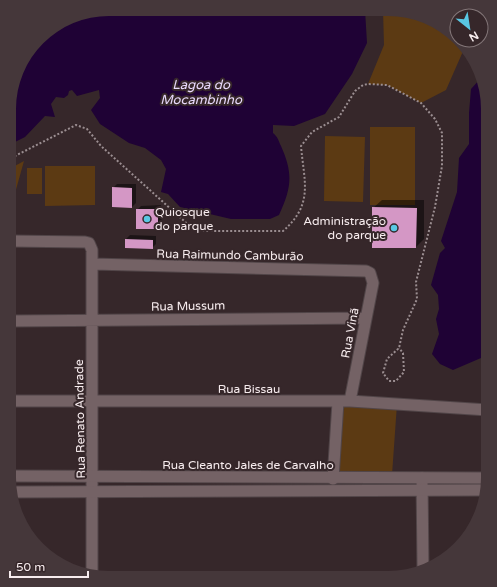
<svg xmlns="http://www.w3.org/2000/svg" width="497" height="587" viewBox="0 0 497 587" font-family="'Varela Round',sans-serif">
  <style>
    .green { fill: #5c3a13 }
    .water { fill: #1f0235 }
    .shadow { fill: #0007 }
    .building { fill: #d497c5 }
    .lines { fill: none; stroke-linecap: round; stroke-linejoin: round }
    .minor-casing { stroke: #514548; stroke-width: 13 }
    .tertiary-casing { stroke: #514548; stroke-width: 13 }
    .path { stroke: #9b8e91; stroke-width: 2; stroke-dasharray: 2 2; stroke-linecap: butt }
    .minor { stroke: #746265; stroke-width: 11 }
    .tertiary { stroke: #746265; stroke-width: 11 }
    .poi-dot { fill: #59c8e4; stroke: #36272a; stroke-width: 1.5 }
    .labels { text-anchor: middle; stroke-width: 4; stroke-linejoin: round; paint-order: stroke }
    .poi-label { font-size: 12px; fill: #f7ecee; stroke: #36272a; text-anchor: start }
    .street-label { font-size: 12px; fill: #f7ecee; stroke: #36272a }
    .water-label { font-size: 13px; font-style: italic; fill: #eadafd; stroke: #36272a }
  </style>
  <rect width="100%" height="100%" fill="#36272a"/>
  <path class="green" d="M383,10h18l42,16 19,20 2,3 -18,41 -25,13 -34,-18 -19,-1 16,-39z
    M370,127h45v78h-45z
    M325,136l40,1 -2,65 -39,-1z
    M24,161l-14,50 1,-43z
    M95,166v39l-50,1v-40z
    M27,168h15v26h-15z
    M338,402l59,2 -5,71 -59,4z"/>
  <path class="water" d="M365,10l2,33 -15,31 -27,40 -31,12 -21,-1v8c5,4 5,7 8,13 12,27 11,41 -2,69l-9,4h-39l-51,-12 -12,-13 -7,-2 5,-23 -5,-9 -16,-12 -16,-5 -29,-19 -9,-14 9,-12 -1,-8 -22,6 -5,-6 -3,1 -1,4 -4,3 -8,-1 -5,7 4,13 -10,-1 -20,21 -14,7v-54l12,-31 20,-25 34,-20z
    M480,79l8,30v246l-35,15 -13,-6 -8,-10 7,-20 -3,-15 3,-10 -1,-14 -7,-10 9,-32 5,-5 -4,-7 16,-49 2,-34 10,-14v-31l2,-24z"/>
  <path class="shadow" d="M117,184h19v19l-4,4 -19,-19z
    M382,200h42v39l-8,8 -43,-39z
    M161,205l1,19 -4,4 -21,-18 4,-4z
    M130,235l26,1v8l-4,4 -26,-9z"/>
  <path class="building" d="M112,187l20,1v20l-20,-1z
    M372,207l45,1 -1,40h-44z
    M136,209h22v20h-22z
    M125,239l28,1v9l-28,-1z"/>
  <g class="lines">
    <defs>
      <path id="minor" d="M10,241l75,1 4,1 3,7v324
        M93,264l273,7 4,2 3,10 -23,118
        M10,321l356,-3
        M9,401h341l138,9
        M422,478l1,91
        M333,479l5,-77"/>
      <path id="tertiary" d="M9,476l479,2
        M13,492l473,-2"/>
    </defs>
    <use href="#minor" class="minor-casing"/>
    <use href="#tertiary" class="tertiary-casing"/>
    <path class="path" d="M11,158l65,-33 11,4 14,17 92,83 7,2h83c31,-27 21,-49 18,-85l11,-14 27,-15 16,-26 8,-6 5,-1 19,1 34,18 14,16 7,14v33l-7,41 -19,75 1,17 -14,31 -4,18 -12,11 -4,14 6,8h7l8,-9 -1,-19 -4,-5"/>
    <use href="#minor" class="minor"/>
    <use href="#tertiary" class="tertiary"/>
  </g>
  <g class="poi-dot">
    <circle cx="147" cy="219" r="4"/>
    <circle cx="394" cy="228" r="4"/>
  </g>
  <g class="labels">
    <g class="poi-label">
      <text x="155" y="216">Quiosque<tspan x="155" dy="14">do parque</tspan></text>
      <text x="386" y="225" text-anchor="end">Administração<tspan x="386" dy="14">do parque</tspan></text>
    </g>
    <g class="street-label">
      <text transform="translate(230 255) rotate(1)" y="4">Rua Raimundo Camburão</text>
      <text transform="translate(188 306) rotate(-1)" y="4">Rua Mussum</text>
      <text transform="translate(350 333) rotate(-79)" y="4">Rua Vinã</text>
      <text x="249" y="393">Rua Bissau</text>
      <text transform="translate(80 419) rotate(-91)" y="4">Rua Renato Andrade</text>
      <text x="248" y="469">Rua Cleanto Jales de Carvalho</text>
    </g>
    <g class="water-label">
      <text x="201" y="89">Lagoa do<tspan x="201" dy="15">Mocambinho</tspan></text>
    </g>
  </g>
  <path d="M0 0H497V587H0ZM109 16H388A93 93 0 0 1 481 109V478A93 93 0 0 1 388 571H109A93 93 0 0 1 16 478V109A93 93 0 0 1 109 16Z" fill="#45373a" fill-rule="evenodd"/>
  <g transform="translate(469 28) rotate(150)"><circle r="19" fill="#36272a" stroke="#837678"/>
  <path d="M0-3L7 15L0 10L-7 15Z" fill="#59c8e4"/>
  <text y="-6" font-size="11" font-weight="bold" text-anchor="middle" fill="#f7ecee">N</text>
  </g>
  <path d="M10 571v6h78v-6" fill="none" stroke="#f7ecee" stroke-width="2"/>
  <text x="16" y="571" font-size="12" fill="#f7ecee" stroke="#36272a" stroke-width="3" paint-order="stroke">50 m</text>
</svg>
